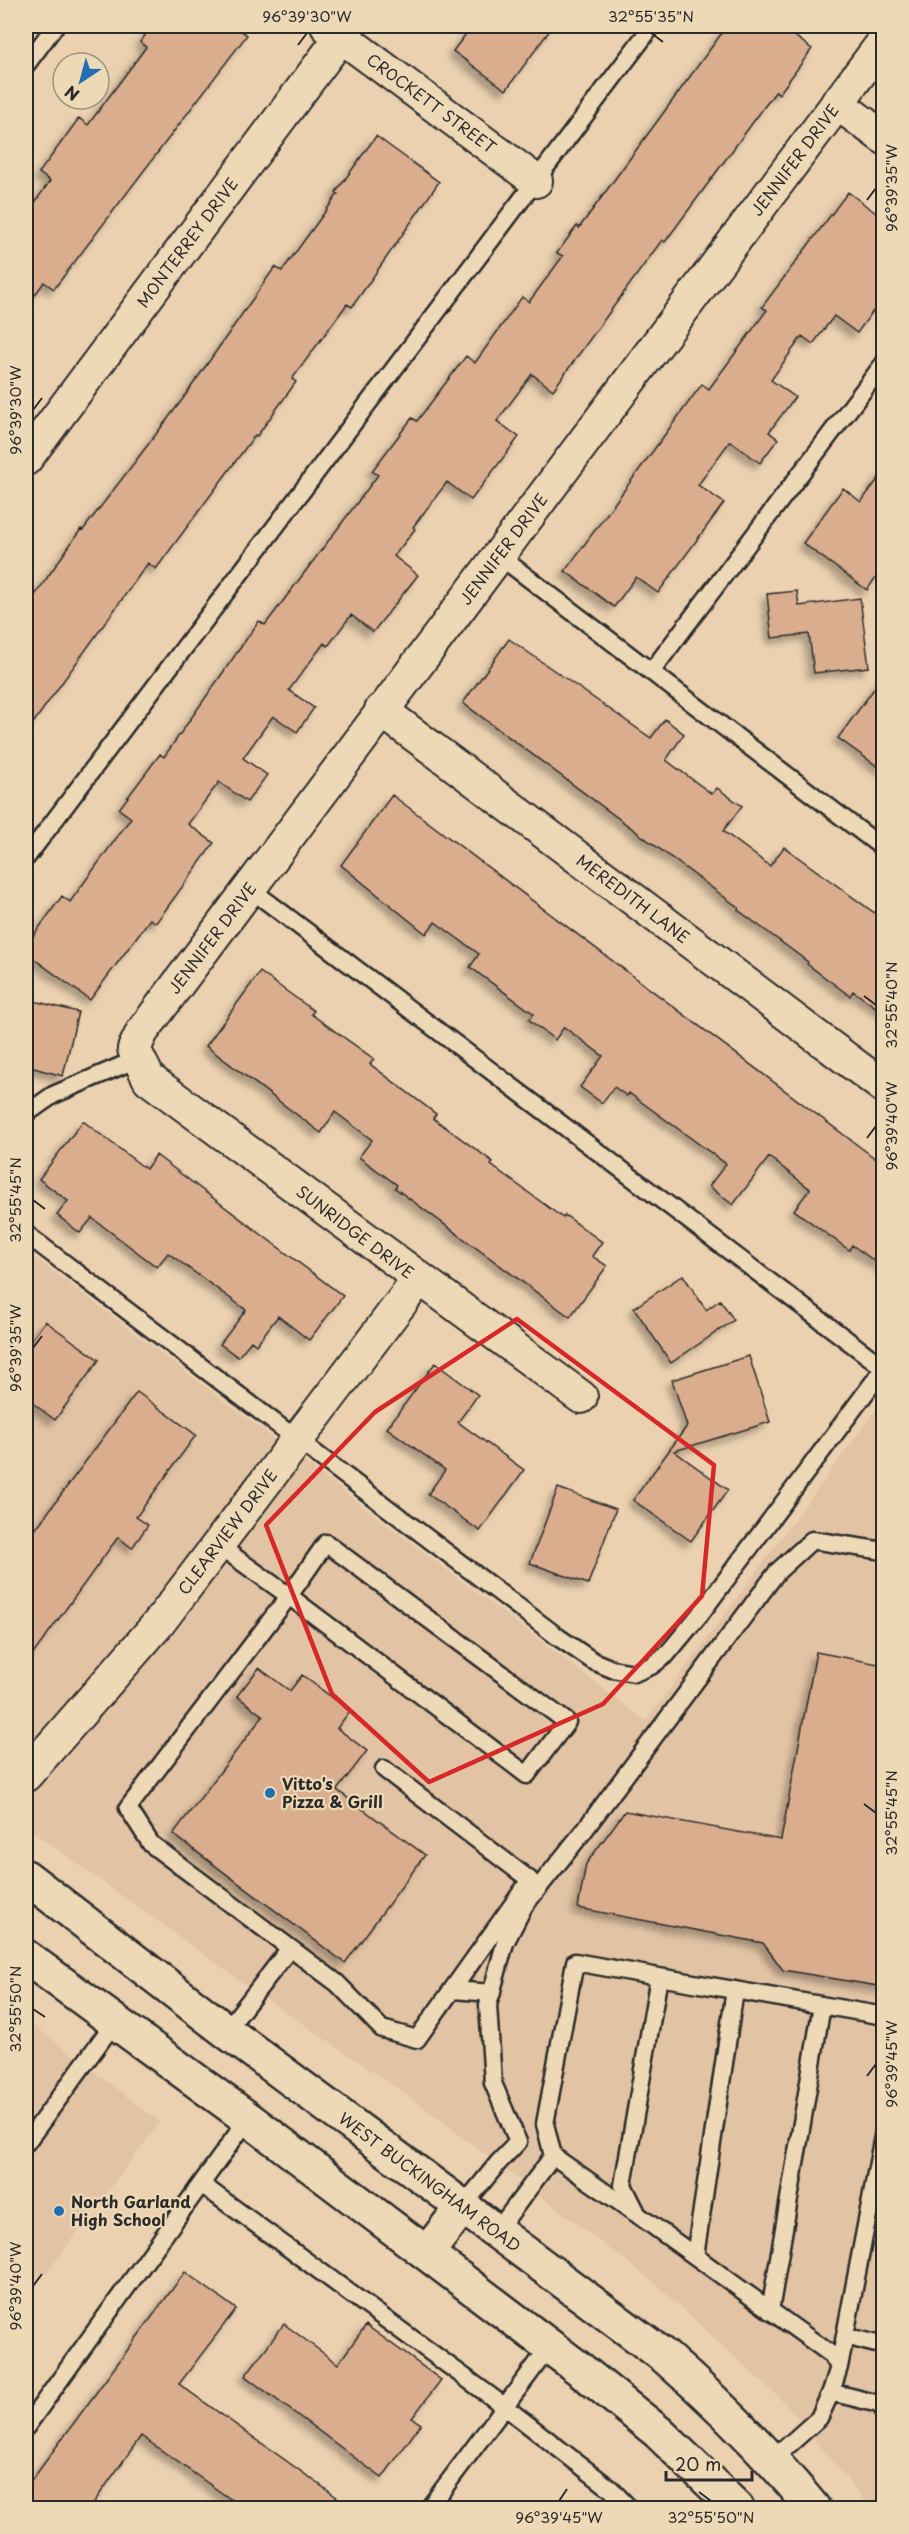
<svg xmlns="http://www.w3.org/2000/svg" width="909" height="2534" viewBox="0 0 909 2534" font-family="'Playpen Sans',sans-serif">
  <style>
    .built { fill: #e2c3a4 }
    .building { fill: #daad8e; stroke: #2b2b2b; stroke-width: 1.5; filter: url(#shadow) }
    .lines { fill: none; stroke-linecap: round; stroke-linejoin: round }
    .service-casing { stroke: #2b2b2b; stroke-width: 21 }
    .minor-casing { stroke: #2b2b2b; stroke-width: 36 }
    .secondary-casing { stroke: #2b2b2b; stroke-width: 38 }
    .service { stroke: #eed9b7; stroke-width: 16 }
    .minor { stroke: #eed9b7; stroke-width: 32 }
    .secondary { stroke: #eed9b7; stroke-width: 33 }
    .marked { fill: none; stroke: #d62828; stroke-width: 4.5; stroke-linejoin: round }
    .ticks { fill: none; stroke: #2b2b2b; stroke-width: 2 }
    .poi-dot { fill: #1f6fb2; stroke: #eed9b7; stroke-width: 2 }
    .labels { text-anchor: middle; stroke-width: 4.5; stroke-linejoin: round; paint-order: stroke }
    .street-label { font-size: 16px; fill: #2b2b2b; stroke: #eed9b7 }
    .poi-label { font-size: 16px; font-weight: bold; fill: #2b2b2b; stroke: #eed9b7; text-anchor: start }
    .neatline { fill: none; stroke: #2b2b2b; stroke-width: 2 }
    .ticks-label { font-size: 15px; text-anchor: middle; fill: #2b2b2b }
  </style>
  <defs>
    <filter id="shadow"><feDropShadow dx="-5.5" dy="5.5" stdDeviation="3" flood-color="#0004"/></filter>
  </defs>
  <rect width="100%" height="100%" fill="#ebd1b0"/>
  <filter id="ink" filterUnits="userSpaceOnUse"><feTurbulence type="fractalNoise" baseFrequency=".0167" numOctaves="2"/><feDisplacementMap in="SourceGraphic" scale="12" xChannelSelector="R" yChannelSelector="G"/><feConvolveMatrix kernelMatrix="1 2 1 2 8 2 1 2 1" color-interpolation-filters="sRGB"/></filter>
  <g filter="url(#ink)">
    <path class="built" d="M26,1251l620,470 237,-321v1108h-13l-82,-102 -137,-126 -241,-183 -155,-106 -229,-164z
      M26,2020l134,102 -134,178z"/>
    <path class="building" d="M152,26h82l13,9 -193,254 -10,-7 -18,26v-93l24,-34 -11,-8 40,-55 9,7 58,-78 -6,-5z
      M472,26h81l-47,64 -53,-39z
      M727,26h54l31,23 -33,45 -3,-3 -111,151 -3,-2 -109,150 -21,-16 -35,47 22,16 -48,63 -24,-18 -34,45 2,2 -21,27 24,19 -45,57 -22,-17 -23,31 -4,-3 -35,47 25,18 -17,24 -24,-16 -30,42 24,17 -20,27 -28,-20 -31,42 26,19 -58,80 -6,-4 -60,81 -64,-47v-7l36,-50 8,6 61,-84 -12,-9 41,-55 4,3 95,-136 6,4 113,-150 -6,-4 40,-53 5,3 49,-65 9,7 47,-66 7,5 34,-46 -6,-3 20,-27 2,2z
      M376,136l63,46 -87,125 -5,-3 -55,75 4,3 -39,54 -2,-1 -99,134 -8,-6 -122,170v-125l55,-79 2,1 99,-130 93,-133 7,4 56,-77 -2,-2z
      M848,192l36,27v77l-27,37 -23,-17 -21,28 -11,-8 -31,44 24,17 -26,35 9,7 -18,24 -30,-22 -32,44 26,18 -66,90 -22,-16 -22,30 -49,-36 137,-187 7,5 58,-79 -5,-3z
      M884,471v95l-17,24 -64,-47 40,-55 18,14z
      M797,591l2,15 61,-8 9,69 -55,6 -5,-39 -37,4 -5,-44z
      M509,639l142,99 14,-19 19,15 -18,26 46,34 5,-6 25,18 -19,25 47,35 14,-19 100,73v93l-31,-22 -3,5 -43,-32 1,-2 -70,-52 1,-2 -276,-205z
      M884,675v96l-46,-33z
      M392,795l492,370v103l-32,-23 -3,5 -55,-40 16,-21 -41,-32 -36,48 -24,-19 17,-22 -97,-71 -2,3 -13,-9 -12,16 -22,-16 23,-31 -39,-29 -9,13 -26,-20 5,-6 -64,-47 9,-13 -44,-32 -9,12 -85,-69z
      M260,972l54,39 -3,3 63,45 -4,5 66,50 -3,4 60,44 -2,3 72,53 2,-3 37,27 -10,14 15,10 -37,51 -175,-129 2,-3 -38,-28 13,-17 -37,-28 -14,21 -115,-87z
      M26,999l52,13 -15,64 -37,-10z
      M83,1121l63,48 10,-14 187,141 -34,44 -31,-24 -22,29 -5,-4 -13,16 -18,-13 26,-34 -78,-57 -11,14 -65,-49 -12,15 -23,-18 11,-14 -29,-22z
      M683,1275l23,35 14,-10 14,20 -63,43 -37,-55z
      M45,1321l54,39 -44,60 -29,-22v-50z
      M749,1356l21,66 -96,29 54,39 -37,51 -58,-41 54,-74 -15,-46z
      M435,1363l43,32 -20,27 66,48 -44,61 -52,-37 17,-24 -58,-42z
      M137,1392l59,43 -60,82 12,8 -16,23 -14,-11 -92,127v-122z
      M558,1488l58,21 -28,75 -58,-21z
      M816,1652l68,13v322l-101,-17 -20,-27 -185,-35 8,-44 39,-53 156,29z
      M259,1668l31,23 12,-16 48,36 -13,17 30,23 -30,39 88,65 -80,108 -172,-129 90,-118 -26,-20z
      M185,2272l51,37 -57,75 173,124h-109l-102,-72 -51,72h-64v-20z
      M284,2324l54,40 28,-39 75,55 -29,38 9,6 -39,54 -137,-102z"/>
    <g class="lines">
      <defs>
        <path id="service" d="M26,65l29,-39
          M498,555l386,294
          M651,672l233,-309
          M26,858l626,-832
          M249,888l635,480
          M26,1114l27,-19 84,-36
          M26,1234l532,403 35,24 19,8 22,4 17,-7 16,-12 34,-41 183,-245
          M218,1545l71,51 37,-53 241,179 -40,53 -238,-179 -161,212 23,36 139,104
          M453,1990l39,3
          M226,2031l64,-83 47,35 45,46 35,10 113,-159 -146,-111
          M26,2143l88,-120
          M201,2184l47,-65
          M463,2206l35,-43 20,-21 -25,-59 -5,-78 17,-62 19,-37 59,-74 194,-260 35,-32 72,11
          M635,2213l-82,-57 -8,-32 30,-162 84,15
          M497,2231l56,-75
          M695,2256l40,-266
          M770,2311l52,-306
          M845,2336l39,10
          M839,2367l45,-236
          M831,2392l48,12 5,7
          M26,2427l175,-243 303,222 107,83 18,19
          M773,2459l46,-41 12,-26 8,-25 -7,-12 -194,-140 -15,-30 36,-208 225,39
          M429,2508l121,-162"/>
        <g id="minor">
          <path id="s1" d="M327,26l209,155"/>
          <path d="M837,103l47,35"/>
          <path id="s2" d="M26,459l323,-433"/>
          <path id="s3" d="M381,710l503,377"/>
          <path id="s4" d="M581,1397l-432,-318 -15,-30 8,-17 742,-991"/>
          <path id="s5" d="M26,1775l132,-151 261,-345"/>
        </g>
        <g id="secondary">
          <path id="s6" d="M26,1877l200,154 438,325c54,47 104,97 149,152"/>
          <path d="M26,1957l224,163 331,250 77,62 79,76"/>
          <path d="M427,2253l36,-47"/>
        </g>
      </defs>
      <use href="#service" class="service-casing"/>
      <use href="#minor" class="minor-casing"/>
      <use href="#secondary" class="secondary-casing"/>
      <use href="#service" class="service"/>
      <use href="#minor" class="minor"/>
      <use href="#secondary" class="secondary"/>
    </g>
  </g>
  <path class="marked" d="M517,1319l197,146 -12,131 -99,108 -174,78 -97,-88 -66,-169 109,-113z"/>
  <path class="ticks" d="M651,33l12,9M298,45l9,-12M867,200l9,-12M33,410l9,-12M864,996l12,9M867,1138l9,-12M33,1200l12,9M33,1348l9,-12M864,1804l12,9M33,2009l12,8M867,2076l9,-12M33,2286l9,-12M699,2492l12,9M559,2501l8,-12"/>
  <g class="poi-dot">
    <circle cx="270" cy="1793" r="6"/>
    <circle cx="59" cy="2211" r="6"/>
  </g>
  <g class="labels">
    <g class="street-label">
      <text dy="6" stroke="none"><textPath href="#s1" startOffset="130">CROCKETT STREET</textPath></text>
      <text dy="6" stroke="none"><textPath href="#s4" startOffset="1678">JENNIFER DRIVE</textPath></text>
      <text dy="6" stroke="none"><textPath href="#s2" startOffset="270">MONTERREY DRIVE</textPath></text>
      <text dy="6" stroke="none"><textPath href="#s4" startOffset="1192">JENNIFER DRIVE</textPath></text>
      <text dy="6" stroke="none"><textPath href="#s3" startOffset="315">MEREDITH LANE</textPath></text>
      <text dy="6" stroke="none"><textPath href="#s4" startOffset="706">JENNIFER DRIVE</textPath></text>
      <text transform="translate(355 1232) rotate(37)" y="6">SUNRIDGE DRIVE</text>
      <text dy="6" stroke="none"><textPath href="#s5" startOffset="316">CLEARVIEW DRIVE</textPath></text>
      <text dy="6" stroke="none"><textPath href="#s6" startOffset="506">WEST BUCKINGHAM ROAD</textPath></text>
    </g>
    <g class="poi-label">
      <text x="282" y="1790">Vitto's<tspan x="282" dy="18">Pizza &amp; Grill</tspan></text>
      <text x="71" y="2208">North Garland<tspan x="71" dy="18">High School</tspan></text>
    </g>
  </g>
  <rect width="909" height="2534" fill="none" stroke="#eed9b7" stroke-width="66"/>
  <g transform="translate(81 81) rotate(216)"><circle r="28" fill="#eed9b7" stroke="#a0937f" stroke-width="1.5"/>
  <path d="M0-4.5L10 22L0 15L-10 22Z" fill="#1f6fb2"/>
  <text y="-9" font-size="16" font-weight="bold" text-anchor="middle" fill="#2b2b2b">N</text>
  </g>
  <path d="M666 2471v9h86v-9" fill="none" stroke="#2b2b2b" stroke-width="3"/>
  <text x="675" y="2471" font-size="18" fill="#2b2b2b" stroke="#eed9b7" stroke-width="4.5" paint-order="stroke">20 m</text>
  <rect x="33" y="33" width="843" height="2468" class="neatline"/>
  <g class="ticks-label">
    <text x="307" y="22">96°39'30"W</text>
    <text x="651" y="22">32°55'35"N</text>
    <text transform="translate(892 188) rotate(-90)" y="5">96°39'35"W</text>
    <text transform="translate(16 410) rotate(-90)" y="5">96°39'30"W</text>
    <text transform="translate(892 1005) rotate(-90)" y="5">32°55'40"N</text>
    <text transform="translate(892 1126) rotate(-90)" y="5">96°39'40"W</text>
    <text transform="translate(16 1200) rotate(-90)" y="5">32°55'45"N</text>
    <text transform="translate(16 1348) rotate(-90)" y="5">96°39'35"W</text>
    <text transform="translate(892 1813) rotate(-90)" y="5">32°55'45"N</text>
    <text transform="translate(16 2009) rotate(-90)" y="5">32°55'50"N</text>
    <text transform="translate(892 2064) rotate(-90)" y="5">96°39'45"W</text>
    <text transform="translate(16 2286) rotate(-90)" y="5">96°39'40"W</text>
    <text x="559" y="2523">96°39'45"W</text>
    <text x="711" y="2523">32°55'50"N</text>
  </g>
</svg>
